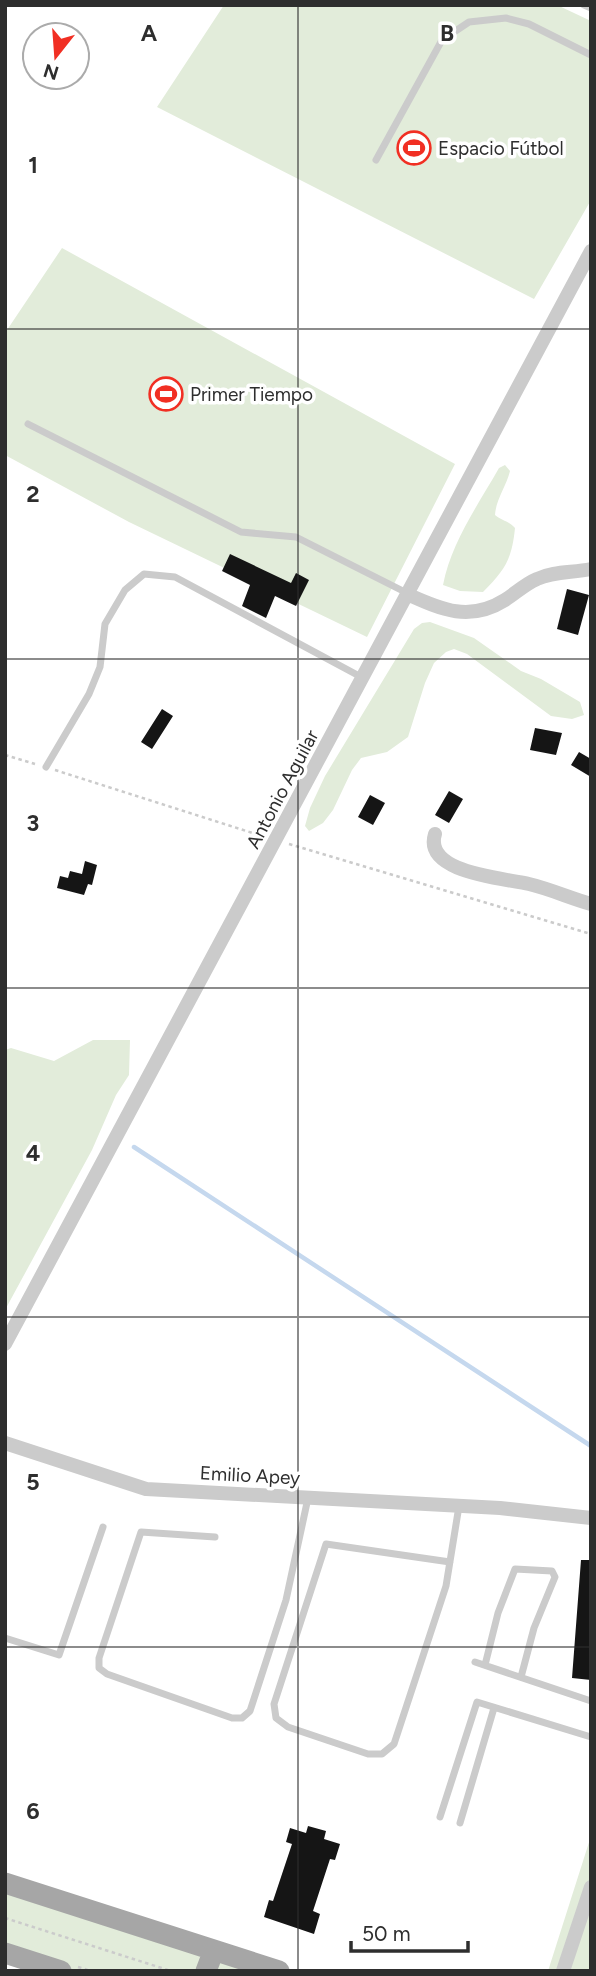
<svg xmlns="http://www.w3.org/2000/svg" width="596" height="1976" viewBox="0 0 596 1976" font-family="Figtree,sans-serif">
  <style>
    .green { fill: #e2ecda }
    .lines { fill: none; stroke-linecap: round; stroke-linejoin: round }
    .stream { stroke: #c5d8ee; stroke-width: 4.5 }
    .building { fill: #151515 }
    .path { stroke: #cbcbcb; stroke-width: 2.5; stroke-dasharray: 3.5 3.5; stroke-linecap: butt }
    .lane { stroke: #cbcbcb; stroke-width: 7 }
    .street { stroke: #cbcbcb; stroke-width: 14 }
    .primary { stroke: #a6a6a6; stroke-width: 21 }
    .grid { fill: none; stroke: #2e2e2e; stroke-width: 2; stroke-opacity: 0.55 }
    .labels { text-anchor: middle; stroke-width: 7; stroke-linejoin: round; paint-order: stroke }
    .poi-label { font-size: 19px; fill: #2e2e2e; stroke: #fff; text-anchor: start }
    .street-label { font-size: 19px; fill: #2e2e2e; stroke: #fff }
    .grid-label { font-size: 23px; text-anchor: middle; font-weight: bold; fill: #2e2e2e; stroke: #fff; stroke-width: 7; stroke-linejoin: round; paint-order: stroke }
  </style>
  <rect width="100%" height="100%" fill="#fff"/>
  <path class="green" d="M224,5h333l34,16v179l-57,99 -377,-192z
    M62,248l393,216 -88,173 -238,-115 -124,-67v-122z
    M505,465l5,6c-4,16 -14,28 -15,44 7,6 14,6 20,13 -3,31 -10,42 -32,64l-23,-1 -17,-6c8,-42 35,-80 56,-117z
    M430,622l44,16 47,33 20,8 39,23 4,13 -12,4 -21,-3 -84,-62 -13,-5 -8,3 -12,11 -9,20 -17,54 -21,15 -26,6 -9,12 -19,40 -10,13 -14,8 -4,-5 5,-18 15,-32 89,-147 8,-6z
    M93,1040h37l-1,35 -13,20 -24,55 -87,160v-260l6,-2 43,13z
    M591,1836v135h-43z
    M5,1890l252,81h-182l-70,-23z"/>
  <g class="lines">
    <path class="stream" d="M134,1147l457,299"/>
  </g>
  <path class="building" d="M230,554l61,29 5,-10 13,7 -13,26 -21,-10 -9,22 -24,-12 8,-21 -28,-14z
    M567,589l22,6 -11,40 -21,-6z
    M162,709l11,7 -21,33 -11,-7z
    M535,728l27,5 -6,22 -26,-5z
    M579,752l12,7v18l-20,-12z
    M449,791l14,8 -14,24 -14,-8z
    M370,795l15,8 -12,22 -15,-8z
    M85,861l12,4 -5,20 -4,-1 -4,11 -27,-7 3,-12 8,2 2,-7 12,3z
    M581,1560h10v120l-19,-2z
    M308,1826l18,5 -2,8 16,5 -5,16 -5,-1 -17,52 7,3 -6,20 -50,-17 5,-17 4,1 19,-57 -6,-2 4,-14 16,5z"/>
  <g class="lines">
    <path class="path" d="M5,755l30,9
      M55,770l207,66
      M289,844l302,90
      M5,1918l166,53
      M78,1967l13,4"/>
    <path class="lane" d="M584,5l7,3
      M376,160l66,-120 27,-18 37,-4 23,6 62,31
      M28,424l213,108 55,5 111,56
      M46,767l43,-73 11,-27 5,-43 20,-34 19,-16 31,3 188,101
      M215,1537l-74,-5 -42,126v10l8,6 125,44h10l8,-7 36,-111 22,-102
      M450,1562l-124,-18 -52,160 2,14 12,9 80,27h14l12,-10 52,-158 13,-80
      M5,1638l54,17 44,-128
      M475,1662l116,39
      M485,1665l13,-52 17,-44 37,2 3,6 -21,51 -13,49
      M440,1817l37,-115 114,35
      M460,1823l34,-115"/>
    <path class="street" d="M407,594c35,16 63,28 98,6 11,-7 20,-16 32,-21 17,-8 36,-6 54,-10
      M435,834c-12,39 68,44 94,50 21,5 41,14 62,20
      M5,1344l586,-1093
      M5,1443l141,46 354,19 91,10
      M563,1971l28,-84"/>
    <path class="primary" d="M5,1883l274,88
      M5,1953l56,18
      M206,1971l8,-21"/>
  </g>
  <path class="grid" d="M298,5v1966M5,329h586M5,659h586M5,988h586M5,1317h586M5,1647h586"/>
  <defs>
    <symbol id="stadium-ring" viewBox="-11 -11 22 22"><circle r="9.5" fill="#fff" stroke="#f12f23" stroke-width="1.5"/><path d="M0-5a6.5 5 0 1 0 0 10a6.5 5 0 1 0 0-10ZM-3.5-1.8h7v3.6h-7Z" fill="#f12f23"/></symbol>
  </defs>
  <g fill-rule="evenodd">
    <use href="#stadium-ring" x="395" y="129" width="38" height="38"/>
    <use href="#stadium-ring" x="147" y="375" width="38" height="38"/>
  </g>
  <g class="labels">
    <g class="poi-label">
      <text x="438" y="155">Espacio Fútbol</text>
      <text x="190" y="401">Primer Tiempo</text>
    </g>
    <g class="street-label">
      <text transform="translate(282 789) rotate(-62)" y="7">Antonio Aguilar</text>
      <text transform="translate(250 1475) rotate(3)" y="7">Emilio Apey</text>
    </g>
  </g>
  <g class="grid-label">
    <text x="149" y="41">A</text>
    <text x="447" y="41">B</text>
    <text x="33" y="173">1</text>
    <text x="33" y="502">2</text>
    <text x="33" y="831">3</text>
    <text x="33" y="1161">4</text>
    <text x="33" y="1490">5</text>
    <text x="33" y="1819">6</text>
  </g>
  <rect width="596" height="1976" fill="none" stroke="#2e2e2e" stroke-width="14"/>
  <g transform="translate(56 56) rotate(197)"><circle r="33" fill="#ffffff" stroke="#ababab" stroke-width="2"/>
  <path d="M0-5L12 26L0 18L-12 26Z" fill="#f12f23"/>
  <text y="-10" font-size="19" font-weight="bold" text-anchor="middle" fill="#2e2e2e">N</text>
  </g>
  <path d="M351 1941v10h117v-10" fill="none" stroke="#2e2e2e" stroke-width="3.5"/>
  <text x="362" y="1941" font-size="21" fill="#2e2e2e" stroke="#ffffff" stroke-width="5" paint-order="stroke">50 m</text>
</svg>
